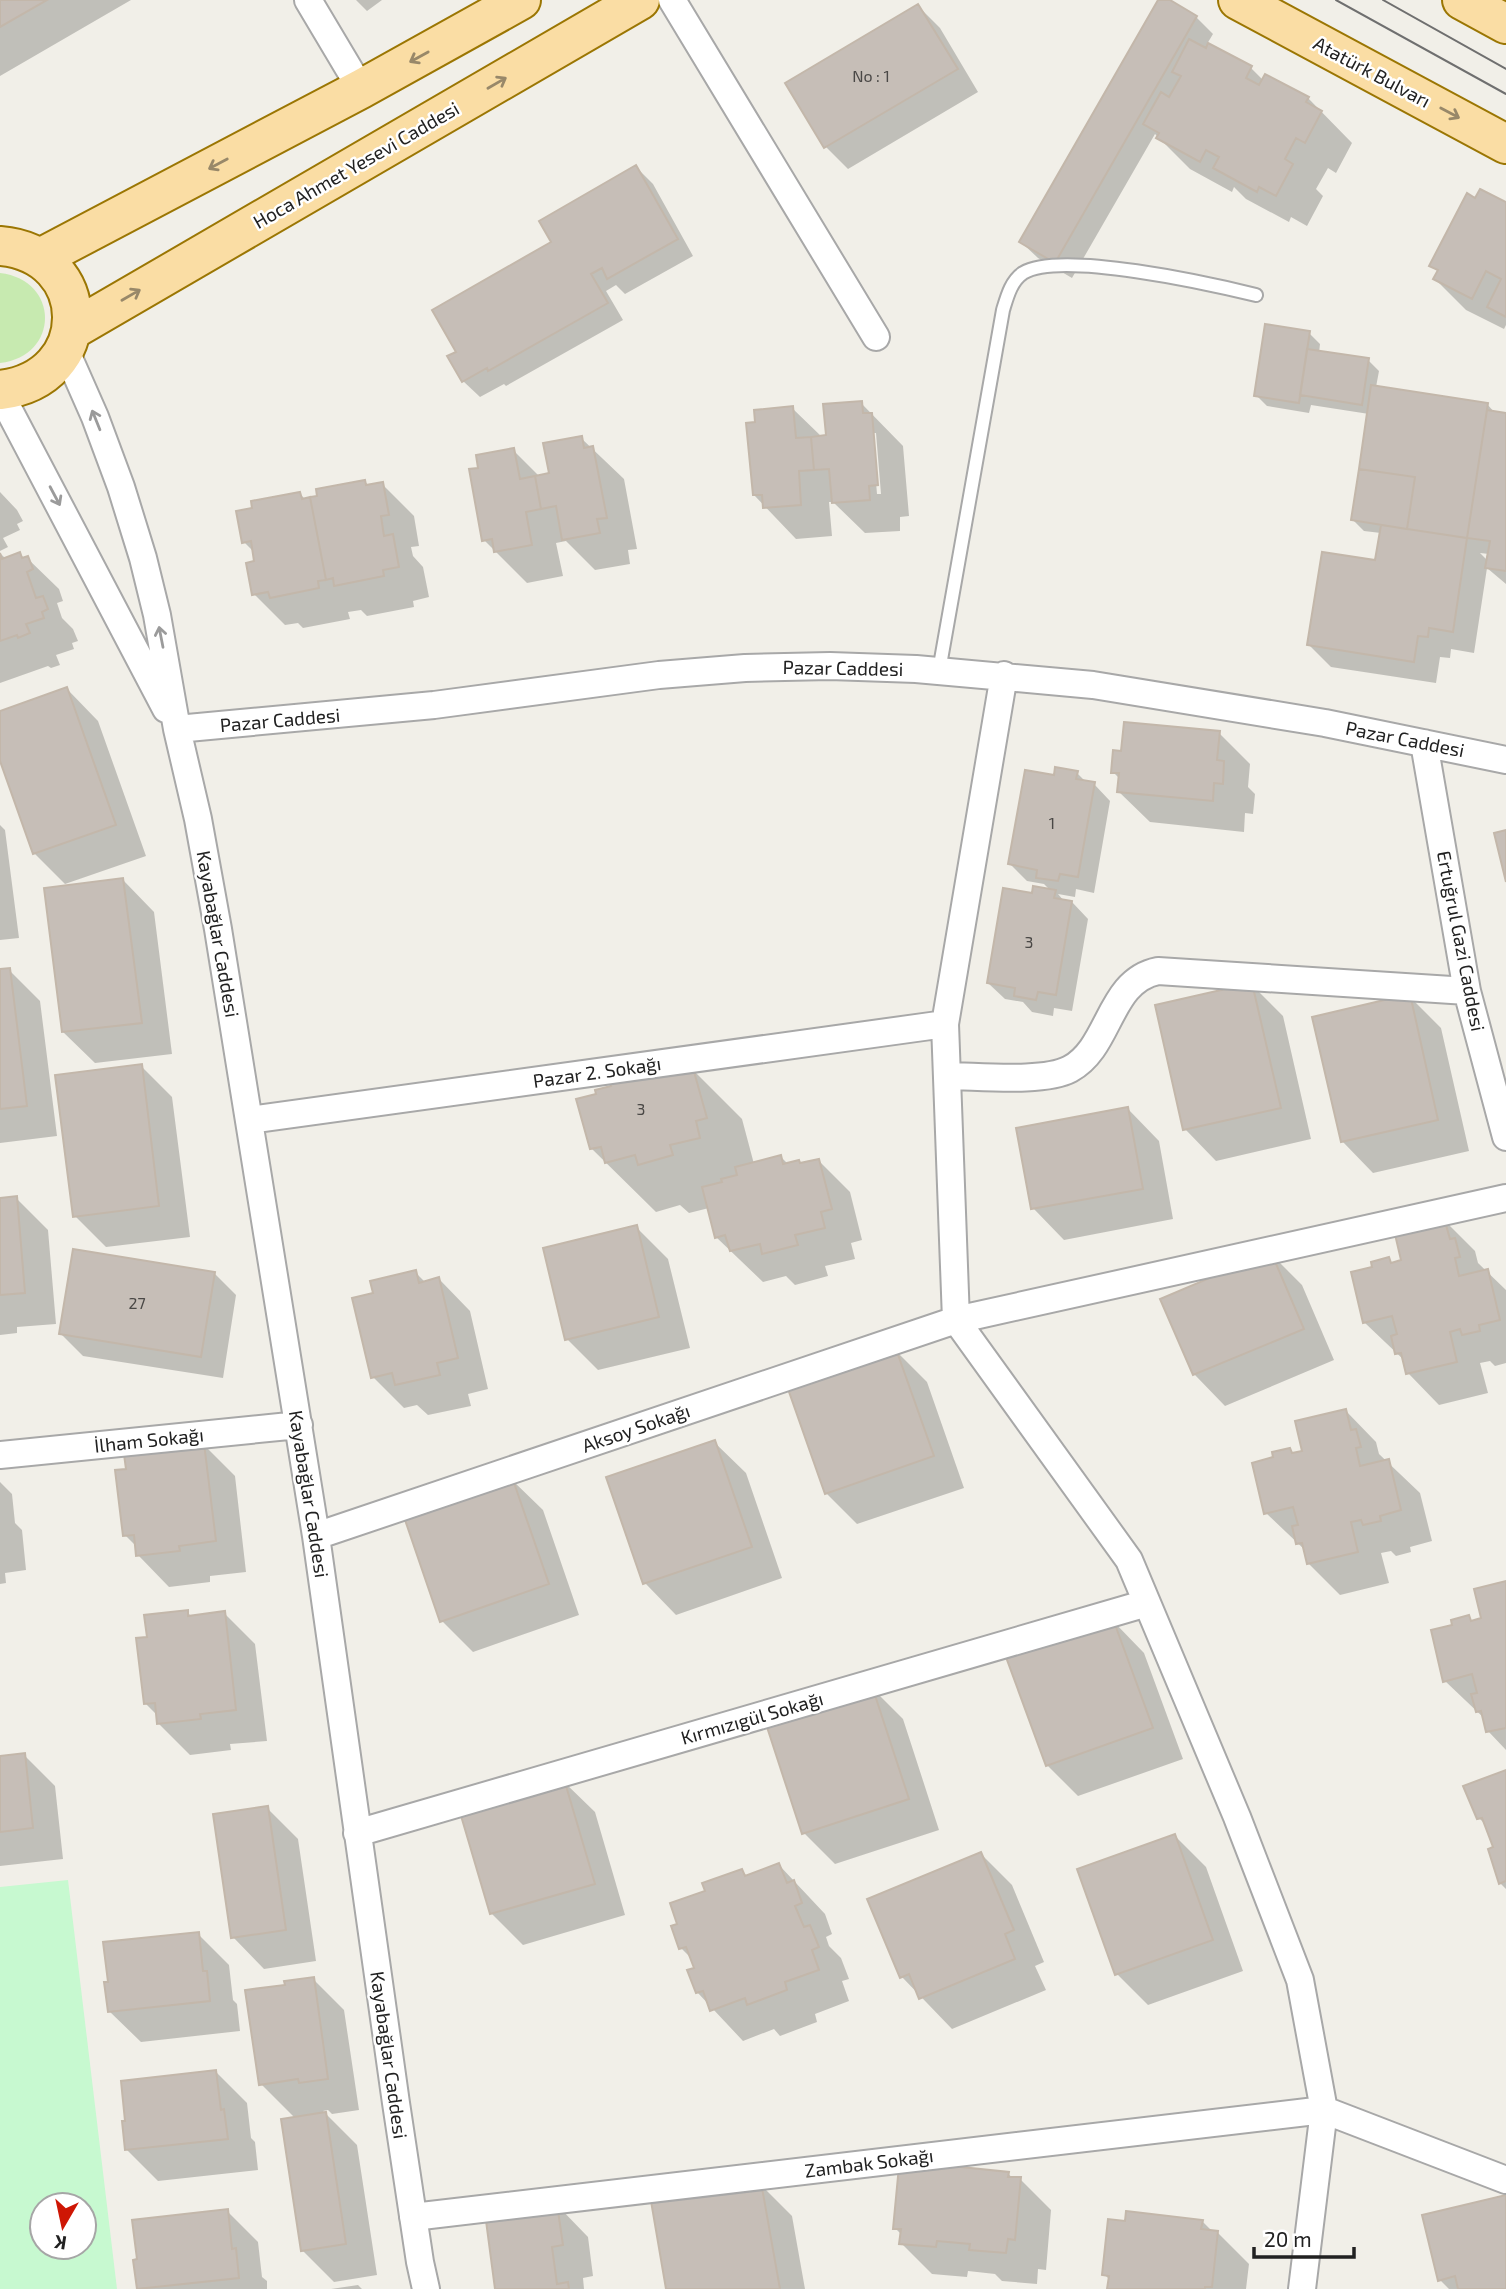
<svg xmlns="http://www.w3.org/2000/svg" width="1506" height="2289" viewBox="0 0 1506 2289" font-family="'Exo 2',sans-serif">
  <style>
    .grass { fill: #c7eab0 }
    .park { fill: #c7f9d0; fill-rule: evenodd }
    .shadow { fill: #0003; fill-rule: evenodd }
    .building { fill: #c6beb7; stroke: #c3b7aa; stroke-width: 2 }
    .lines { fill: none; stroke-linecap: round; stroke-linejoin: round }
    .service-casing { stroke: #a8a8a8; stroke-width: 16 }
    .minor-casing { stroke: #a8a8a8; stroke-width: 30 }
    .primary-casing { stroke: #9b7603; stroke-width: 42 }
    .service { stroke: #fff; stroke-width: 12 }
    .minor { stroke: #fff; stroke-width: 26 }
    .primary { stroke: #fadda4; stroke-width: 38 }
    .tram { stroke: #6f6f6f; stroke-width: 2 }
    .oneway { stroke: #988869 }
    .oneway2 { stroke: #9b9b9b }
    .labels { text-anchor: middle; stroke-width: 5; stroke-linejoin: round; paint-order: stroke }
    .number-label { font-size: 16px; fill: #4a4846 }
    .street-label { font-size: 19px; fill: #212121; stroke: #fff }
  </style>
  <rect width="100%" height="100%" fill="#f1efe8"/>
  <path class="grass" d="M0,273c60,7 60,83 0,90z"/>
  <path class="park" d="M68,1880l49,409h-117v-402zM42,2205h42v42h-42z"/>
  <path class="shadow" d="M0,0h131l-131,76z
    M356,0h26l-15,11z
    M1160,0h7l29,17 17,17 -6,10 44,24 12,12 45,18 44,45 -16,30 -8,-5 -12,21 7,7 -16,30 -16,-9 -2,5 -43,-23 -12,-12 -2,5 -42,-23 -35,-35 -83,144 -34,-20 -17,-16z
    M918,6l22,22 38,64 -130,77 -22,-22 -38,-63z
    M636,167l17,17 40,72 -68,38 -9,-9 -10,6 17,29 -117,66 -2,-2 -24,13 -17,-16 -5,-29 95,-109z
    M1475,200l31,4v121l-2,4 -38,-19 -31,-31 3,-7 -7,-7z
    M1309,333l11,11 -1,9 49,7 11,11 -3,16 111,17 8,9 11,1v170l-19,-16 -13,85 -23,-4 -1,9 -10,-1 -4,26 -105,-16 -22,-22 68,-83 4,-29 -17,-2 -11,-11 16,-106 -58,-9 -2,8 -42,-7 -11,-11zM1480,553l9,1 -1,7z
    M861,403l42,43 6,70 -9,1v14l-35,2 -32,-31h-4l3,34 -36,3 -42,-44 3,-71 35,-16 30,29h5zM872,433h4l5,61h-4z
    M581,438l43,41 13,70 -9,1 2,14 -35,6 -29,-29 -10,2 7,33 -36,7 -43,-43 -4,-71 33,-19 27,27 11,-2z
    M365,482l5,5 12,-3 32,32 5,30 -8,1 2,9 10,11 6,30 -16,4 1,6 -47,9 -6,-6 -13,2 2,7 -47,9 -5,-5 -13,2 -31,-31 2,-31 -1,-10 -11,-11 56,-48 6,6z
    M0,492l17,18 6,11 -6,3 3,6 -17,8 5,9 -8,4z
    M0,553l6,6 13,-5 5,5 3,-1 32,31 4,12 -6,2 5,15 11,11 5,12 -6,2 2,6 -18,6 4,10 -9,3 -3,-2 -48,17z
    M67,689l31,32 48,135 -81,28 -31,-31 -34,-97v-43z
    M1219,733l31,31 -2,23 7,7 -2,20 -8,-1 -1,19 -94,-10 -32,-31 2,-12 -7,-7 10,-19z
    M1077,773l10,10 7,1 16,17 -16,92 -18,-4 -1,8 -17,-3 6,7 8,1 16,17 -16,92 -18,-3 -1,8 -21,-4 -9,-10 -18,-3 -17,-16 45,-88 18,-4 -7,-7 -17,-3 -17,-17 45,-86z
    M0,825l5,5 14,108 -19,2z
    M123,880l31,32 18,142 -77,9 -32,-31z
    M9,970l31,31 17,135 -57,7v-172z
    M1252,985l31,31 28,123 -95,22 -31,-32z
    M1409,996l32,32 28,123 -96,22 -31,-32z
    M141,1066l31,31 18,140 -84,10 -31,-31z
    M693,1070l49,49 12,45 27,-7 7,7 13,1 18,-4 31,31 12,48 -11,3 4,16 -30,7 3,10 -33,9 -9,-9 -23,6 -47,-45 -7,-29 -20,5 -9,-8 -24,7 -65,-64z
    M1128,1109l31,32 14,78 -109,21 -31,-32z
    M16,1198l32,32 8,94 -39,3v6l-17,2v-135z
    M1444,1220l31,31 3,12 28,27v73l-11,3 -5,-5 -10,2 8,30 -49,12 -31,-32 -3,-12 -40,-38 -12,-50 22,-5 14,-9 4,5 10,-2z
    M636,1227l32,32 22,89 -92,22 -31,-31z
    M1271,1254l31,31 32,75 -109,46 -31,-32z
    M415,1272l11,11 13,-4 31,32 18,78 -20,5 3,12 -43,9 -11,-10 -13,3 -31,-31 2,-82z
    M214,1273l22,22 -13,83 -140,-22 -22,-22z
    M896,1351l31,31 37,106 -107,36 -31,-31z
    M1345,1410l31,32 3,12 41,39 12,48 -22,6 1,5 -15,4 -5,-5 -10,2 8,30 -49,12 -31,-31 -3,-13 -40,-38 10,-54 14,-9 4,4 10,-2z
    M714,1442l32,31 36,105 -106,37 -31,-32z
    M203,1444l32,32 11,96 -36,4v6l-41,5 -31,-32 -1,-8 -12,-12 3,-65z
    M511,1479l32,31 36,105 -106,37 -31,-31z
    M0,1482l12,12 3,29 7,7 4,40 -21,3 1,10 -6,1z
    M1506,1582v168l-18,-19 -3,-12 -40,-38 9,-55 15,-9 4,5 10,-2z
    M187,1612l5,5 32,-4 31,31 12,97 -37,3 1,6 -41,5 -31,-31 -1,-8 -12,-12 3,-66z
    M1113,1621l31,32 39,106 -105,37 -31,-31z
    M872,1688l31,31 36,111 -104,34 -31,-31z
    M24,1755l31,31 8,73 -63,7v-109z
    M1506,1772v117l-6,-6 -5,-35 -7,-21 -9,-9z
    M563,1781l32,31 30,103 -102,30 -31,-31 -31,-103z
    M267,1808l31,31 18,122 -52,8 -31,-32z
    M1175,1836l31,31 37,104 -95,34 -31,-31z
    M981,1854l31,31 32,77 -9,4 11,24 -94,39 -50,-52z
    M779,1865l46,49 7,20 -6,3 3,9 12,12 8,21 -7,2 7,20 -34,13 2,8 -37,14 -6,-7 -31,12 -46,-49 -1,-23 -3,-9 -12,-12 -2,-23 28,-33 34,-21 6,6z
    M198,1934l31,31 4,35 4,4 3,27 -99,11 -32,-31z
    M313,1979l31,31 15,100 -27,4 -4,-4 -5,1 34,34 20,130 -43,7 -32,-32 -7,-132 -34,-34 26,-98z
    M216,2072l31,31 4,35 4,4 3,28 -100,11 -31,-31z
    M1008,2173l5,6h7l31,31 -5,60 -8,-1 -1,15 -35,-3 -7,-7 -27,-3 -1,6 -35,-3 -31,-31 1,-8 -7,-7z
    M760,2184l32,32 13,73h-137z
    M1506,2197v92h-57l-9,-9z
    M557,2205l31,32 5,39 -10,2 1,11h-87z
    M227,2211l31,31 4,35 5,4v8h-128l-4,-28z
    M1202,2221l11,11 5,1 31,31 -3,25h-137l1,-9 -6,-6 22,-51z
    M358,2285l4,4h-31z"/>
  <path class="building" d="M0,0h47l-47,27z
    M1158,0h12l27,16 -142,247 -36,-21z
    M918,4l40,65 -134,79 -39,-65z
    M1189,39l17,9 2,-5 44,23 -6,12 13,7 6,-11 44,23 -3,5 16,9 -17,32 -9,-5 -11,21 8,5 -17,32 -17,-9 -2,5 -44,-24 6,-11 -13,-7 -6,12 -44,-24 3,-5 -16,-9 18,-32 8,5 12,-21 -9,-4z
    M636,165l42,74 -71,40 -5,-11 -11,6 17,29 -120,68 -1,-3 -25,14 -15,-26 9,-4 -24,-42 119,-68 -12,-21z
    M1480,189l26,13v115l-19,-10 14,-28 -15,-8 -14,28 -39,-20 5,-9 -9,-4 38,-73 8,5z
    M1265,324l45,7 -11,72 -45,-7z
    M1307,349l62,9 -7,47 -62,-10z
    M1371,385l117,18 -21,135 -60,-9 8,-52 -56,-8z
    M862,401l1,12h9l6,72 -9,1 1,14 -38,3 -3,-34 -15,1 -3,-33 15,-2 -3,-31z
    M793,406l3,32 15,-1 3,33 -15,1 2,34 -38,3 -1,-13h-9l-7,-72 9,-1 -1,-12z
    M1487,410l19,3v158l-21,-3 5,-27 -23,-3z
    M582,436l2,12 9,-2 14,72 -10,1 3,14 -38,7 -6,-34 -15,3 -6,-33 14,-3 -6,-30z
    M514,448l6,31 15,-3 6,33 -15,3 6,33 -38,7 -2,-13 -10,2 -13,-72 9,-1 -2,-13z
    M1359,469l56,8 -8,52 -56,-9z
    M365,480l1,5 17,-3 6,33 -8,1 3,20 9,-2 6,33 -16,3 1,6 -50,10 -1,-8 -7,2 -16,-83 7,-1 -1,-7z
    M300,492l2,7 8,-2 16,83 -8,1 1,7 -49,10 -2,-6 -16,3 -6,-32 8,-2 -3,-20 -9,2 -6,-32 16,-3 -1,-7z
    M1381,525l86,13 -14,94 -24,-4 -1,9 -10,-1 -4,26 -107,-17 15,-93 53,8z
    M20,552l2,6 6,-2 5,13 -6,3 9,26 7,-2 5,13 -6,3 2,6 -18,6 4,9 -12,5 -1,-3 -17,6v-88l2,6z
    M67,687l49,138 -83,29 -33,-93v-50z
    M1124,722l96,9 -3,29 7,1 -1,23 -9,-1 -1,18 -96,-9 2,-19h-8l2,-23 8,1z
    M1055,767l23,4 -2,8 19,3 -17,95 -18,-3 -2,7 -22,-3 1,-8 -29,-6 17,-94 29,5z
    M1506,830v52l-12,-49z
    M123,878l19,145 -80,9 -18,-144z
    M1033,886l23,4 -2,8 18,3 -16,94 -18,-3 -2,8 -22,-4 1,-8 -28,-5 16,-95 29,5z
    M10,968l17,138 -27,3v-140z
    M1252,983l29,125 -98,22 -28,-125z
    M1410,994l28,126 -97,22 -29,-125z
    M142,1064l17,142 -86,11 -18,-142z
    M693,1068l14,50 -11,3 4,17 -30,7 3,10 -35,10 -3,-10 -30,8 -4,-16 -11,2 -14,-50 20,-5 -1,-4 16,-4 -2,-8z
    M1128,1107l15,82 -112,20 -15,-81z
    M781,1155l2,9 16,-4 1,3 19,-4 13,50 -11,3 4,16 -30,7 3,10 -36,9 -2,-10 -30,7 -5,-16 -10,3 -13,-51 20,-5 -1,-3 16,-4 -2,-8z
    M17,1196l8,97 -25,2v-97z
    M1444,1218l6,21 5,-1 5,19 -5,1 4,18 29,-7 12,51 -21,5 1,6 -18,4 -2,-6 -10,3 7,30 -51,12 -5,-21 -6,1 -4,-18 6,-2 -5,-18 -29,7 -12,-51 21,-5 -1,-5 18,-5 2,6 10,-3 -7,-30z
    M637,1225l22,92 -94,23 -22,-92z
    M73,1249l142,23 -14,85 -142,-23z
    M1271,1252l33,77 -111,46 -33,-76z
    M416,1270l3,13 20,-6 19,81 -21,5 3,12 -45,10 -3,-12 -21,5 -19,-80 21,-5 -3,-12z
    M896,1349l38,107 -109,38 -38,-108z
    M1346,1409l5,21 5,-1 5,18 -5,1 4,18 29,-7 12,51 -21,6 1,5 -18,4 -2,-5 -10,2 7,30 -51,12 -5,-21 -6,1 -4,-18 6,-1 -5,-18 -29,7 -12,-51 21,-6 -1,-5 18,-4 2,5 10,-2 -7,-30z
    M715,1440l37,107 -109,37 -37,-107z
    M204,1443l12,98 -37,5 1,5 -44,5 -2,-21 -11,1 -8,-66 11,-1 -3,-22z
    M512,1477l37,107 -109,38 -37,-108z
    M1506,1581v147l-20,4 -5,-21 -5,1 -5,-18 6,-1 -5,-19 -29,8 -12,-52 21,-5 -1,-5 18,-5 2,6 10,-3 -7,-29z
    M188,1610v6l37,-5 11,99 -36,4 1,5 -44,5 -2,-21 -11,1 -8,-66 11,-1 -3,-22z
    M1113,1619l40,109 -107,38 -40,-109z
    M872,1686l37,113 -107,35 -37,-113z
    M25,1753l8,75 -33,4v-76z
    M1506,1770v111l-7,3 -11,-35 5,-2 -11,-29 -5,1 -14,-33z
    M564,1779l31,105 -105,30 -31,-105z
    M268,1806l18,124 -55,8 -18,-124z
    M1175,1834l38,106 -98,35 -38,-106z
    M981,1852l33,78 -9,4 10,25 -96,40 -10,-25 -9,4 -33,-79z
    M779,1863l8,20 7,-3 8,23 -7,3 9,21 6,-2 9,22 -7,3 7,20 -34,12 2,8 -40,15 -2,-7 -35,13 -7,-20 -7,2 -9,-23 7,-2 -8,-21 -7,2 -8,-23 6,-2 -7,-21 35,-12 -3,-8 40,-14 3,7z
    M199,1932l4,39h4l3,30 -102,11 -4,-30h4l-5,-40z
    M314,1977l14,102 -29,4 -1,-4 -39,6 -14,-95 40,-5 -1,-4z
    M216,2070l5,40 3,-1 4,30 -103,11 -3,-29h3l-4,-40z
    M326,2112l20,132 -45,7 -20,-132z
    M912,2162l97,10 -1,5h13l-6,63 -7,-1 -2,14 -37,-3 1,-6 -33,-3 -1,6 -37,-3 2,-15h-8l6,-63z
    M761,2182l19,107h-114l-15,-88z
    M1506,2195v94h-48l-3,-13 -17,5 -16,-66z
    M557,2204l6,41 -11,2 5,37 11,-2 1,7h-74l-10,-76z
    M228,2209l4,40 4,-1 3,30 -102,11 -4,-29 4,-1 -5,-39z
    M1126,2211l77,9 -2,9 17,2 -6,56h-7v2h-98l2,-13 -7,-1 6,-56 17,2z"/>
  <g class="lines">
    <defs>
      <path id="service" d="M939,671l64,-361c4,-13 8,-29 20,-37 37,-23 188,11 233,22"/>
      <path id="minor" d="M308,0l53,89
        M672,0l204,337
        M65,349l30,68 26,70 22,71 14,57 20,114 21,90 20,110 98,607 80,567 24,159 6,27
        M0,393l166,316
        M1004,675l-59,349 11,296 173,240 108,257 63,163 24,130 182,70
        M177,729l257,-24 225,-30 86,-7 85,-2 86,3 177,16 232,38 181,37
        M1424,743l43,248 39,146
        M947,1076c31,0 97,7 123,-7 41,-22 38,-88 88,-98l309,20
        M250,1120l695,-96
        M0,1455l299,-30
        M316,1536l640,-216 550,-122
        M357,1833l790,-230
        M413,2217l911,-107 -22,179"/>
      <path id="primary" d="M1238,0l268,144
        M1462,0l44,24
        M0,246c95,8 97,133 0,144
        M40,258l321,-169 160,-89
        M72,330l568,-330"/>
    </defs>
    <use href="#service" class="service-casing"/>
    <use href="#minor" class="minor-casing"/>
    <use href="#primary" class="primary-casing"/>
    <use href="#service" class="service"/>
    <use href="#minor" class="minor"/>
    <use href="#primary" class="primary"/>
    <path class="tram" d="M1336,0l170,94
      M1383,0l123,69"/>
  </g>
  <defs><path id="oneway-shaft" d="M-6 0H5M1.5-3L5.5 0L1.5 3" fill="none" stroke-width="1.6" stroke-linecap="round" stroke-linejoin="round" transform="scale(1.75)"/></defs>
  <g class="oneway">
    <use href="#oneway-shaft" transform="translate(419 57) rotate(151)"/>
    <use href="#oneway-shaft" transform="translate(497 83) rotate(-30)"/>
    <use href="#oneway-shaft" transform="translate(1450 113) rotate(28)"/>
    <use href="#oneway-shaft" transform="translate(218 164) rotate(152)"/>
    <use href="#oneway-shaft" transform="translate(131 295) rotate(-30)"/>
  </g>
  <g class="oneway2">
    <use href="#oneway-shaft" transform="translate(96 420) rotate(-112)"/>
    <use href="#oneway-shaft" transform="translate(55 496) rotate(62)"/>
    <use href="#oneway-shaft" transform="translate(161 637) rotate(-101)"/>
  </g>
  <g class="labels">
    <g class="number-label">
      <text x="871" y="82">No : 1</text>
      <text x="1052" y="829">1</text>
      <text x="1029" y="948">3</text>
      <text x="641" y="1115">3</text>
      <text x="137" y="1309">27</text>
    </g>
    <g class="street-label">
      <text transform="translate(1372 72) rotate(28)" y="7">Atatürk Bulvarı</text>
      <text transform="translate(356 165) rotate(-30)" y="7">Hoca Ahmet Yesevi Caddesi</text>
      <text transform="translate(843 668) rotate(1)" y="7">Pazar Caddesi</text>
      <text transform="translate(280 720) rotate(-5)" y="7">Pazar Caddesi</text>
      <text transform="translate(1405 739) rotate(11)" y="7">Pazar Caddesi</text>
      <text transform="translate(218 934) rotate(80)" y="7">Kayabağlar Caddesi</text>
      <text transform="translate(1461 941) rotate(79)" y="7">Ertuğrul Gazi Caddesi</text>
      <text transform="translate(597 1072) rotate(-8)" y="7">Pazar 2. Sokağı</text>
      <text transform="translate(636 1428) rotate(-19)" y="7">Aksoy Sokağı</text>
      <text transform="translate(149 1440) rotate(-6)" y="7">İlham Sokağı</text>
      <text transform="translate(309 1494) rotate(81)" y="7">Kayabağlar Caddesi</text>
      <text transform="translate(752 1718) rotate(-16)" y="7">Kırmızıgül Sokağı</text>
      <text transform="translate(389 2055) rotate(82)" y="7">Kayabağlar Caddesi</text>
      <text transform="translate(869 2163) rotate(-7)" y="7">Zambak Sokağı</text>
    </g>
  </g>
  <g transform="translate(63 2226) rotate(189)"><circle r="33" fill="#ffffff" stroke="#a6a6a6" stroke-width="2"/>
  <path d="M0-5L12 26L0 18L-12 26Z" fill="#ce1604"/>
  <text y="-10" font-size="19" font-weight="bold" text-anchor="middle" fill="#212121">K</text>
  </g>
  <path d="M1254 2247v10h100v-10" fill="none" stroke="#212121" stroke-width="3.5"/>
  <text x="1264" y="2247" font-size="21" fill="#212121" stroke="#ffffff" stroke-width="5" paint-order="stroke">20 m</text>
</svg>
